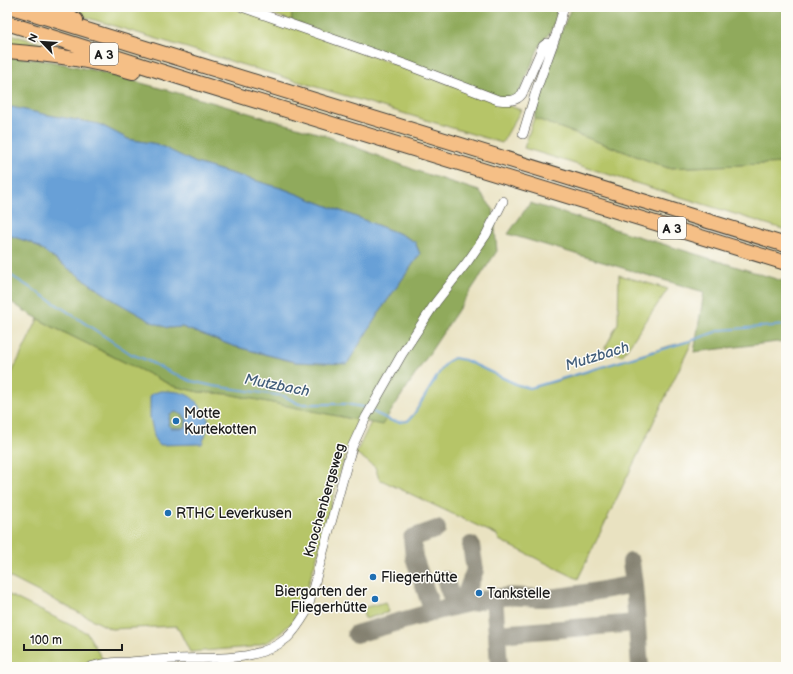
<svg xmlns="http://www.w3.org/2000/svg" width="793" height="674" viewBox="0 0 793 674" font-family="'Balsamiq Sans',sans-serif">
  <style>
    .green { fill: #b6c568; stroke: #697042 }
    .forest { fill: #90aa5c; stroke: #56633c }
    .water { fill: #68a0d7; stroke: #425e7a; fill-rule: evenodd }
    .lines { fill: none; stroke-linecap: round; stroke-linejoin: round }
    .stream { stroke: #68a0d7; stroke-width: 2 }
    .taxiway { stroke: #827f6e; stroke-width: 18 }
    .minor-casing { stroke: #3b3a35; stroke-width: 10 }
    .highway-casing { stroke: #3b3a35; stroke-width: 16 }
    .minor { stroke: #fff; stroke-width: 9 }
    .highway { stroke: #f5bf86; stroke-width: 14 }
    .poi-dot { fill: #1f6fb2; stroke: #fdfcf7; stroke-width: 1.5 }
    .labels { text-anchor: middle; stroke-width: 3; stroke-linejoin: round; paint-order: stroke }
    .shield { fill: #fdfcf7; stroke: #605f5e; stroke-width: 1 }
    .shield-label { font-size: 13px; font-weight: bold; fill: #1c1c1c }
    .poi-label { font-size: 14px; fill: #1c1c1c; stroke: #fdfcf7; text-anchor: start }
    .street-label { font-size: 14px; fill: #1c1c1c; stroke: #fdfcf7 }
    .water-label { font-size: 15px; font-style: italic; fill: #425e7a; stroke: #fdfcf7 }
  </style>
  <rect width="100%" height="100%" fill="#fdfcf7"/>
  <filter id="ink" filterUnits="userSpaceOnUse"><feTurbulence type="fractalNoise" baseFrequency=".025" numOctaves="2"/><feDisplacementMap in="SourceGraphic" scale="8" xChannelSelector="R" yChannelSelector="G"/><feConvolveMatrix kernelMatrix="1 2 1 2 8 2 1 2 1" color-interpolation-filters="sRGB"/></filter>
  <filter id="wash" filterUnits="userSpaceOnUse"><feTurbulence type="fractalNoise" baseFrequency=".012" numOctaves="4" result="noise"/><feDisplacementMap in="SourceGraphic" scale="16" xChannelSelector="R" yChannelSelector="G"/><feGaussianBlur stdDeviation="0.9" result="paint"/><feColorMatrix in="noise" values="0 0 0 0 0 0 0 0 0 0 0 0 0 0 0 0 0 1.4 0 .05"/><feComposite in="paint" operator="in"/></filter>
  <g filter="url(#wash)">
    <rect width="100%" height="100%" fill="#e9e2c1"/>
    <path class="green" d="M60,7h177l284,103 -19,33 -411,-124z
      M252,7h39l1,14z
      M7,33l61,19 -61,-5z
      M534,118l134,50 118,-5v67l-262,-82z
      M619,275l49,14 -46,67 -17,-8 13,-25z
      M38,319l13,7 122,60 26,6 29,2 130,26 -20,58 -18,69 -19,61 -4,10 -19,17 -9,6 -17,6 -62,5 -13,-26 -66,3 -104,-53v-193z
      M693,340l-115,239 -79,-39 -2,-5 -118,-56 -4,-12 -19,-14 19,-39 17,7 8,1 8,-2 6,-7 25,-40 8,-11 7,-4 11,2 53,25 12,3 28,-7 111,-35z
      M7,594l80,39 16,27 -21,7h-75z
      M386,602l3,10 -24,7 -3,-11z"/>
    <path class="forest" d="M291,7h267l1,5 -8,19 -11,14 -19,44 -5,8h-18l-206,-76z
      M571,7h215v156l-118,5 -134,-50 25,-80z
      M7,56l42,5 48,10 114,31 113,33 96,37 59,19 14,18 4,42 -115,174 -154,-31 -29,-2 -26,-6 -122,-60 -28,-16 -16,-11v-68l4,5 21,7 83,58 53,27 14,-1 51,19 62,16 52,1 35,-55 38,-54 -5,-12 -15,-8 -116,-45 -88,-26 -39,-19 -29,-5 -29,-15 -56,-10 -36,-8z
      M530,203l256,79v59l-92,11 10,-60 -196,-58z
      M176,412l7,3 3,4v7l-3,2h-12l-3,-3 2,-11z"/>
    <path class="water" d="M7,106l36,8 56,10 29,15 29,5 39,19 88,26 116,45 15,8 5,12 -38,54 -35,56 -52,-2 -62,-16 -51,-19 -14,1 -16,-6 -37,-21 -83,-58 -21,-7 -4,-5z
      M160,391c19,0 31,1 42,18 2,3 6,7 6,10 1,9 -3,17 -6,25l-43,1 -4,-5 -5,-23v-22zM176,412l7,3 3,4v7l-3,2h-12l-3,-3 2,-11z"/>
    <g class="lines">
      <path class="stream" d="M7,273l46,29 78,52 13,5 26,13 21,9 22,5 71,10 15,8h47l17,3 4,2
        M373,412l19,9 8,1 8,-1 6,-7 25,-41 8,-11 7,-4 11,2 53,25 12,3 163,-48 28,-10 65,-5"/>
      <path class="taxiway" d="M437,529l-25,9 2,19 19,55c22,-6 44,-12 66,-15 16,-2 31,1 46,1 30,-2 59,-8 89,-14
        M631,562l3,22 6,83
        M445,580l10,26
        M494,598l3,36 2,33
        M462,604l13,-34 -4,-25
        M356,634l77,-22
        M497,634l140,-11"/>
    </g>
  </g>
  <g filter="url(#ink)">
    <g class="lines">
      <defs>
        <path id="minor" d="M242,7l165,58 91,35c9,1 18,2 24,-6l21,-48 4,-3 6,1
          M523,134l14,-46 19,-53 8,-28
          M90,667c12,-4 26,-5 39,-5 16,-1 33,-3 49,-3 36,-2 79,4 109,-21 8,-7 14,-17 20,-27l40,-147 5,-17 14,-30 36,-63 34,-52 32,-41 18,-26 17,-34"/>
        <path id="highway" d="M12,7l774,238
          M50,7l26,13
          M7,23l194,61 585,179
          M7,51c42,3 85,9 126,21"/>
      </defs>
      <use href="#minor" class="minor-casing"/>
      <use href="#highway" class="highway-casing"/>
      <use href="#minor" class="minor"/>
      <use href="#highway" class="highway"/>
    </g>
  </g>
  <g class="poi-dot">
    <circle cx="176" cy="421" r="4"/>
    <circle cx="168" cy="513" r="4"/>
    <circle cx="373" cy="577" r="4"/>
    <circle cx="479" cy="593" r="4"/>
    <circle cx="375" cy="599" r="4"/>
  </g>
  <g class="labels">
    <g class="shield">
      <rect x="90" y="43" width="28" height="22" rx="3"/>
      <rect x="658" y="217" width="28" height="22" rx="3"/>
    </g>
    <g class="shield-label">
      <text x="104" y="59">A 3</text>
      <text x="672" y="233">A 3</text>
    </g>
    <g class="poi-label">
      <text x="184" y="418">Motte<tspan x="184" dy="16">Kurtekotten</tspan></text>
      <text x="176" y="518">RTHC Leverkusen</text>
      <text x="381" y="582">Fliegerhütte</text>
      <text x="367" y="596" text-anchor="end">Biergarten der<tspan x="367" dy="16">Fliegerhütte</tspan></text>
      <text x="487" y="598">Tankstelle</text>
    </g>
    <g class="street-label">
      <text transform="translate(324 500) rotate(-74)" y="5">Knochenbergsweg</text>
    </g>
    <g class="water-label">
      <text transform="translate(597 356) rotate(-17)" y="5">Mutzbach</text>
      <text transform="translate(277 385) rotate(11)" y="5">Mutzbach</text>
    </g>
  </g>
  <rect width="793" height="674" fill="none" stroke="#fdfcf7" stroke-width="24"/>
  <g transform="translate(42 42) rotate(295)" stroke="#fdfcf7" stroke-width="3" paint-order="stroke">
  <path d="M0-3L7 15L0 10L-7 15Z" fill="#1c1c1c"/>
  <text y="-6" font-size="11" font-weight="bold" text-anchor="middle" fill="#1c1c1c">N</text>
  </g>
  <path d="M24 644v6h98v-6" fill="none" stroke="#1c1c1c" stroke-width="2"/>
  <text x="30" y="644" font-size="12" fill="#1c1c1c" stroke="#fdfcf7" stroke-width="3" paint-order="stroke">100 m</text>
</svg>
